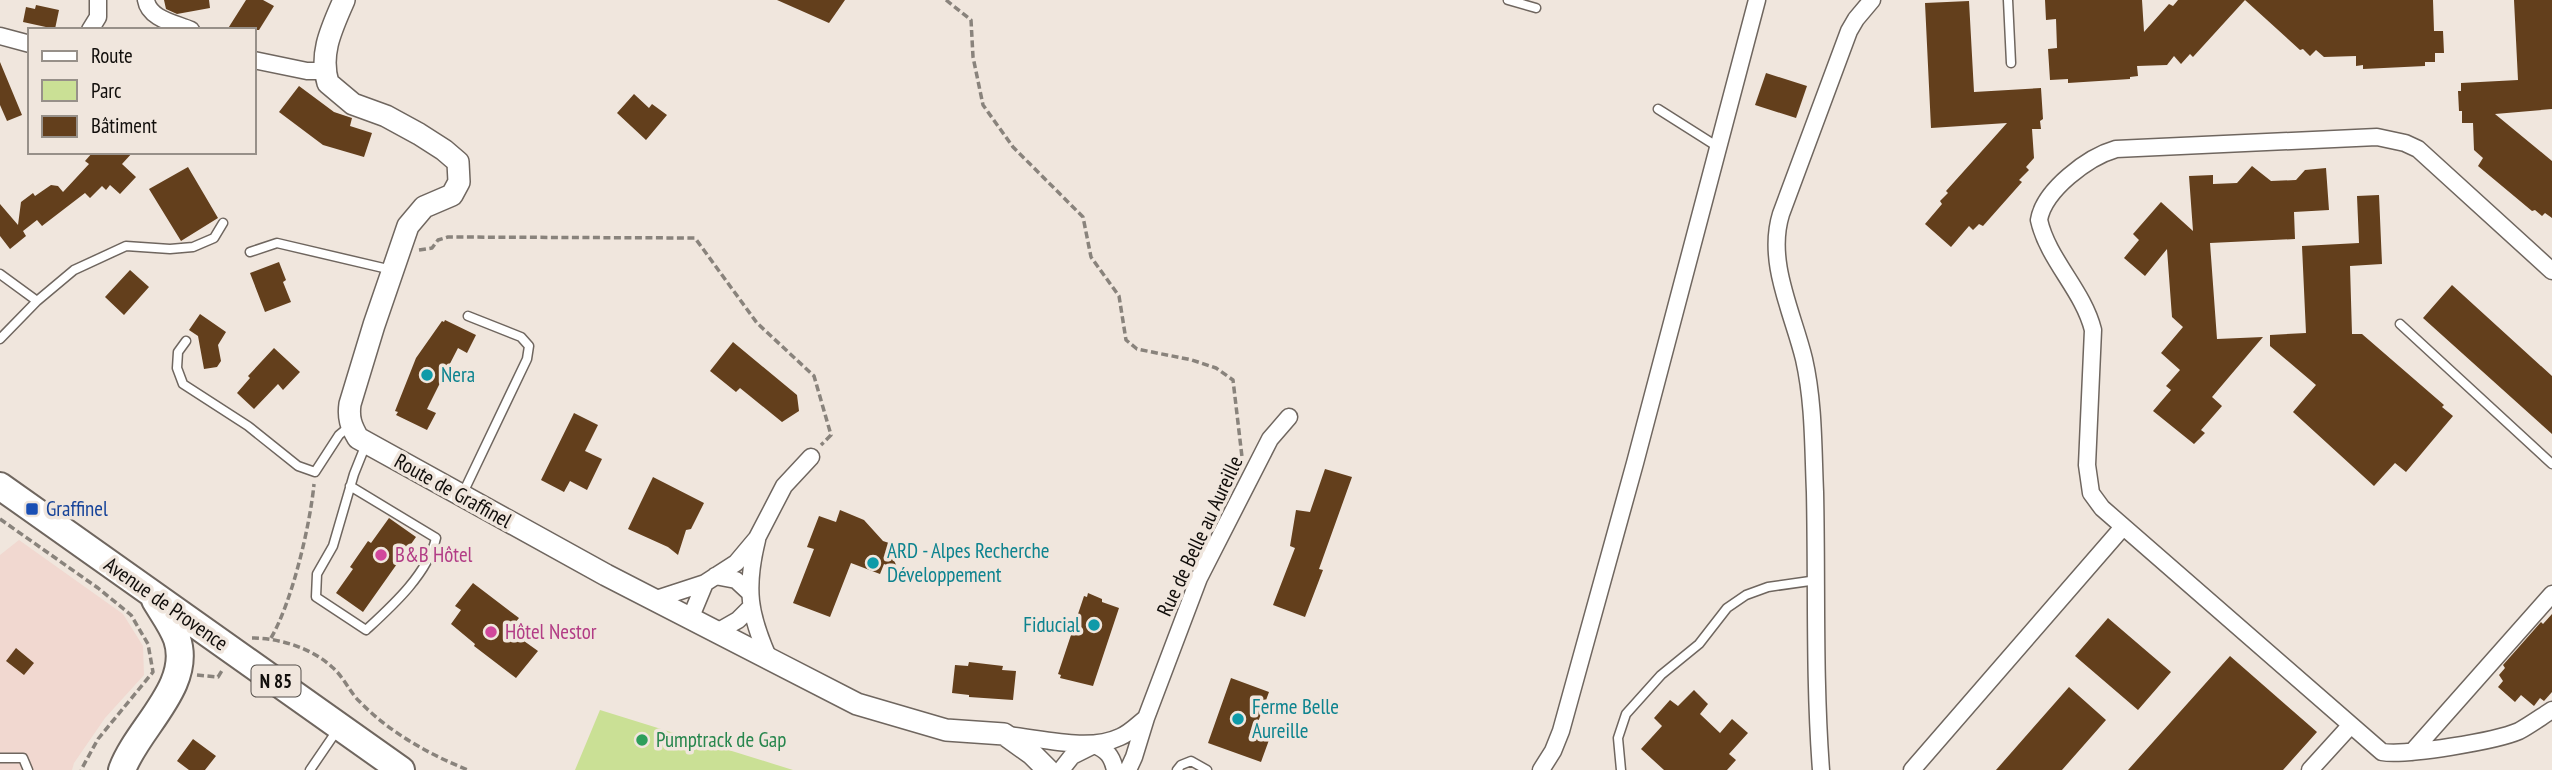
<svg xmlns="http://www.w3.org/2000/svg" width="2552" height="770" viewBox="0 0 2552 770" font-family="'PT Sans Narrow',sans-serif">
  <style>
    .commercial { fill: #f1d8d0 }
    .green { fill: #cae095 }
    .building { fill: #633f1c }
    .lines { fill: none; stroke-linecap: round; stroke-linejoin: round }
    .service-casing { stroke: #6f665f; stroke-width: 11 }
    .minor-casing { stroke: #6f665f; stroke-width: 19 }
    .tertiary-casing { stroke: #6f665f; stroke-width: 24 }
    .primary-casing { stroke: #6f665f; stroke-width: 30 }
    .path { stroke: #89837c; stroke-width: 3.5; stroke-dasharray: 7 3.5; stroke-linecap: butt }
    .service { stroke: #fff; stroke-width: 8 }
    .minor { stroke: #fff; stroke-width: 16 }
    .tertiary { stroke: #fff; stroke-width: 21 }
    .primary { stroke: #fff; stroke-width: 26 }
    .culture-dot { fill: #0f9aa8; stroke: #f0e6dd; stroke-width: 2.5 }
    .transit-dot { fill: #1a4fb4; stroke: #f0e6dd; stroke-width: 2.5 }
    .hotel-dot { fill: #d1479c; stroke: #f0e6dd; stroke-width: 2.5 }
    .leisure-dot { fill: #2e9e5b; stroke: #f0e6dd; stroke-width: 2.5 }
    .labels { text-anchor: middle; stroke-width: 7; stroke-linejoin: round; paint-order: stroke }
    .shield { fill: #f0e6dd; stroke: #544f4a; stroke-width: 2 }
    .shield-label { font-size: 19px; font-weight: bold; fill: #110e0b }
    .culture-label { font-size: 21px; fill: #0d838f; stroke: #f0e6dd; text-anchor: start }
    .street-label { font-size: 21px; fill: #110e0b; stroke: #f0e6dd }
    .transit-label { font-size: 21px; fill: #164399; stroke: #f0e6dd; text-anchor: start }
    .hotel-label { font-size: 21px; fill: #b23c85; stroke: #f0e6dd; text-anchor: start }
    .leisure-label { font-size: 21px; fill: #27864d; stroke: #f0e6dd; text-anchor: start }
  </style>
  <rect width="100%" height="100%" fill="#f0e6dd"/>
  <path class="commercial" d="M19,540l104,74 20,32 1,29 -39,43 -31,45 -2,7h-72v-215z"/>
  <path class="green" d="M600,710l193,60h-218z"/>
  <path class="building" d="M164,0h45l1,8 -33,6 -11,-5z
    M246,0h17l11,6 -15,24h-32z
    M777,0h68l-16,23z
    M2045,0h97l2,32 25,-28 4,2 5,-6h67l-52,57 -3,-3 -9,10 -7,-8 -7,9 -30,1 1,10 -8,1v2l-62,4v-4l-18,1 -2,-31 9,-1 -1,-29 -10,1z
    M2245,0h188l1,31h9l1,22h-9v9h-10v4l-62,3v-4l-7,1v-10l-32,1 -8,-7 -6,6 -7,-7 -3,1z
    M2514,0h38v109l-57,5 57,47v57l-7,-5 -3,3 -7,-6 -3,1 -54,-45 5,-8 -9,-8 -1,-27h-11v-12h-3l-1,-20h3v-8l57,-3z
    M1969,1l5,91 67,-4 2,31 -3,2 1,8h-9l2,29 -8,9 3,3 -10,10 3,2 -39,44 -4,-2 -6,6 -4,-4 -18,21 -26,-23 17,-20 -2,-3 8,-8 -2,-2 61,-68 -76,5 -6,-125z
    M36,5l23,5 -4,19 -32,-7 3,-15 9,2z
    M0,62l22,53 -15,6 -7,-16z
    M1766,73l41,13 -11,32 -41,-13z
    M299,86l35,26 18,6 -2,8 22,7 -8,24 -41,-12 -44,-33z
    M634,94l15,14 3,-4 15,11 -21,25 -29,-27z
    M93,152h40l-11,12 14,13 -16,17 -10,-9 -4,5 -4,-4 -12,12 -5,-5 -43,33 -5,-6 -14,11 3,5 -16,13 -10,-13v-32l18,21 3,-23 12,-9 2,3 16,-11 7,1 5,6 26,-28 -4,-3z
    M2252,166l19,15 25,-1 9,-10 21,-2 3,42 -35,2 1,27 -85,4 7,96 46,-2 -51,60 10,9 -21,24 4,3 -11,11 -41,-33 18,-21 -5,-4 14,-16 -19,-17 22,-26 -11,-10 -5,-68 -22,27 -21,-18 15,-18 -6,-6 28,-32 32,29 -4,-55 24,-1v9l24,-1z
    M188,167l30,51 -37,23 -32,-52z
    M2379,195l3,69 -32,2 2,68h10l82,71 -2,2 11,9 -47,56 -11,-9 -21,23 -81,-74 23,-27 -46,-39v-11l36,-2 -4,-87 57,-3 -2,-47z
    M279,262l7,18 -3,2 8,20 -26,10 -15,-39z
    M130,270l19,17 -25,28 -19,-18z
    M2452,285l100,91v58l-129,-116z
    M200,314l26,18 -8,13 3,16 -4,6 -13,2 -6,-33 -9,-6z
    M445,320l31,15 -9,18 -9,-5 -18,35 -13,26 9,4 -9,17 -31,-15 2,-3 -3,-1 21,-53 26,-37 2,1z
    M733,342l64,53 2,16 -17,11 -42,-34 -4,4 -26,-21z
    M274,348l26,24 -17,18 -5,-6 -24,25 -17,-16 13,-15 -2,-2z
    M574,413l24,12 -13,26 17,8 -15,31 -17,-9 -6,11 -23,-12z
    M1325,469l27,8 -33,92 4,1 -18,47 -32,-12 22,-57 -5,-2 6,-36 14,2z
    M653,477l51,26 -13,26 -5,1 -8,25 -10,-8 -40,-18z
    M840,510l24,10 19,21 9,3 -2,8 8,17 -14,-5 -4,10 -29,-11 -21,54 -37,-14 21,-54 -7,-2 12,-31 17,6z
    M389,518l27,19 -53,75 -27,-19 17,-24 -3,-2 18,-26 3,2z
    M473,583l46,35 -4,5 8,6 -6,7 21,15 -22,27 -42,-32 1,-2 -24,-20 10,-14 -6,-4z
    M1088,593l14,6v3l17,6 -26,78 -33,-8 1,-3 -3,-1 26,-78 3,1z
    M2552,614v78l-8,9 -4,-3 -6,8 -13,-11 -6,7 -17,-15 5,-6 -4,-6 6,-7 -2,-3 38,-43 2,2z
    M2108,618l63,54 -33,38 -63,-54z
    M16,648l18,15 -10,12 -18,-14z
    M2230,656l87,76 -34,38h-155z
    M969,662l34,4 -1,4 14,1 -3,29 -44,-3v-2l-17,-2 3,-28 13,1z
    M1231,678l38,14 -15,41 15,7 -8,22 -53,-19z
    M2069,687l37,33 -44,50h-66z
    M1694,690l14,14 -8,10 20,19 12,-14 16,14 -19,21 7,6 -9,10h-63l-23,-21 21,-23 -8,-8 16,-18 8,6z
    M193,739l23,17 -11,14h-16l-12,-9z"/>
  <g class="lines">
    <defs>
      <path id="service" d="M1508,0l28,8
        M2008,0l3,63
        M1658,109l60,38
        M250,252l27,-9 115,27
        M0,274l37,27
        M2400,324l152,140
        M0,339l37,-38 37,-31 52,-24 44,3 23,-2 21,-9 9,-15
        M186,341l-8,11 -1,16 6,16 65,42 50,40 17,6 24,-37 12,-10
        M350,486l86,52c-8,36 -45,69 -70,92l-50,-33 1,-23 16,-28 21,-72 12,-30
        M463,493l64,-134 2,-13 -8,-9 -53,-21
        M0,758h23l5,12
        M310,770l28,-41
        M1177,770l4,-5 10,-4 16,9
        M1621,770l-3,-32 8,-24 35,-39 38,-31 28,-36 19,-13 22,-8 49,-7"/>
      <path id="minor" d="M146,0c3,19 29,23 45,30
        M90,30l8,-13v-17
        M0,36l30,8
        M254,60l53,11h17
        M2552,271l-134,-122 -13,-6 -28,-6 -261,12c-28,8 -72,41 -77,71 9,40 44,70 54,110l-6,135 4,28 11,15 280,244c24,4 114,-11 137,-21 11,-6 22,-14 33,-21
        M757,540c-12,49 -8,74 12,119
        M715,576l21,4 14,13
        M653,600l52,-17 31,-20 21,-25 27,-52 27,-29
        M690,619l15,-36
        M717,632l21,-12 13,-13
        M1006,735c34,3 83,17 114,2 10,-4 17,-12 26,-19
        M1094,745c13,5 18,11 21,25
        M2412,752l140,-158
        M1061,770l11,-14 22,-11
        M1128,770l6,-13 12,-39 53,-140 71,-139 19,-22
        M1541,770l12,-19 8,-20 74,-268 122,-463
        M1821,770c-7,-92 -4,-185 -6,-278 -2,-44 -1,-89 -11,-133 -11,-46 -38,-97 -23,-145l68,-183 7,-12 16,-19
        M1912,770l211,-243
        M2310,770l40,-44"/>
      <path id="tertiary" d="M344,0c-12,28 -25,53 -16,83l25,21 33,12 33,18 25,16 14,12 1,20 -7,13 -28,12 -16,19 -34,99 -24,79c-2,14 1,22 8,34l248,137 251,129 89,26 58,4 28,20 16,16"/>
      <path id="primary" d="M0,486l401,284
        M122,770c15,-42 71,-84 55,-131 -5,-14 -15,-27 -22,-39"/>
    </defs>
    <use href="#service" class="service-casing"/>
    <use href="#minor" class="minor-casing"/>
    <use href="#tertiary" class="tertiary-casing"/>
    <use href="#primary" class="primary-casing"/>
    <path class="path" d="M946,0l25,20 2,37 10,48 30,42 70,70 8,40 28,39 7,44 11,9 55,11 24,8 17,12 9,77
      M419,250l13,-2 6,-8 10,-3 247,1 62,85 57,53 17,59 -10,10
      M0,519l98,69 33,27 17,29 5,28 -55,67 -17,31
      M252,638c27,0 60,10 80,29 11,9 17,24 27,34 30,31 69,53 109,69
      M271,638c21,-36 39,-112 43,-154
      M197,675l21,2 5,-8"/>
    <use href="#service" class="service"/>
    <use href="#minor" class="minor"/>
    <use href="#tertiary" class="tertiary"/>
    <use href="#primary" class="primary"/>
  </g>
  <g class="culture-dot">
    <circle cx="427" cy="375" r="7"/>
    <circle cx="873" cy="563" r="7"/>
    <circle cx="1094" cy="625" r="7"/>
    <circle cx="1238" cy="719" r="7"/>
  </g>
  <rect class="transit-dot" x="25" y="502" width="14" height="14" rx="3.5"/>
  <g class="hotel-dot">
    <circle cx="381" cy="555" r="7"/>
    <circle cx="491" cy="632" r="7"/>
  </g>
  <circle class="leisure-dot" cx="642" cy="740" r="7"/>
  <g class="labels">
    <rect class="shield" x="251.5" y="665.5" width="49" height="31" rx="5"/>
    <g class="shield-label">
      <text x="276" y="688">N 85</text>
    </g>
    <g class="culture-label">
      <text x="441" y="382">Nera</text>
      <text x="887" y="558">ARD - Alpes Recherche<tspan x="887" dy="24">Développement</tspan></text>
      <text x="1080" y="632" text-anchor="end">Fiducial</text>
      <text x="1252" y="714">Ferme Belle<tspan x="1252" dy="24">Aureille</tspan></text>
    </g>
    <g class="street-label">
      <text transform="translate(453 491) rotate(29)" y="7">Route de Graffinel</text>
      <text transform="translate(1200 536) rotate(-65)" y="7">Rue de Belle au Aureille</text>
      <text transform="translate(166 604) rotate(35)" y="7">Avenue de Provence</text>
    </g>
    <g class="transit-label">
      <text x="46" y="516">Graffinel</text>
    </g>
    <g class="hotel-label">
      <text x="395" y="562">B&amp;B Hôtel</text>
      <text x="505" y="639">Hôtel Nestor</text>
    </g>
    <g class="leisure-label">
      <text x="656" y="747">Pumptrack de Gap</text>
    </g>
  </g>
  <rect x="28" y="28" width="228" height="126" fill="#f0e6dd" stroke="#979089" stroke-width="2"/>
  <rect x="42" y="51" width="35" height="10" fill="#ffffff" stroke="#979089" stroke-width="2"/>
  <text x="91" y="63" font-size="21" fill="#110e0b">Route</text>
  <rect x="42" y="80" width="35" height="21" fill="#cae095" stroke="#979089" stroke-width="2"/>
  <text x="91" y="98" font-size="21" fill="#110e0b">Parc</text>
  <rect x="42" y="116" width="35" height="21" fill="#633f1c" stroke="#979089" stroke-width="2"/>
  <text x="91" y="133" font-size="21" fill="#110e0b">Bâtiment</text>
</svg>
